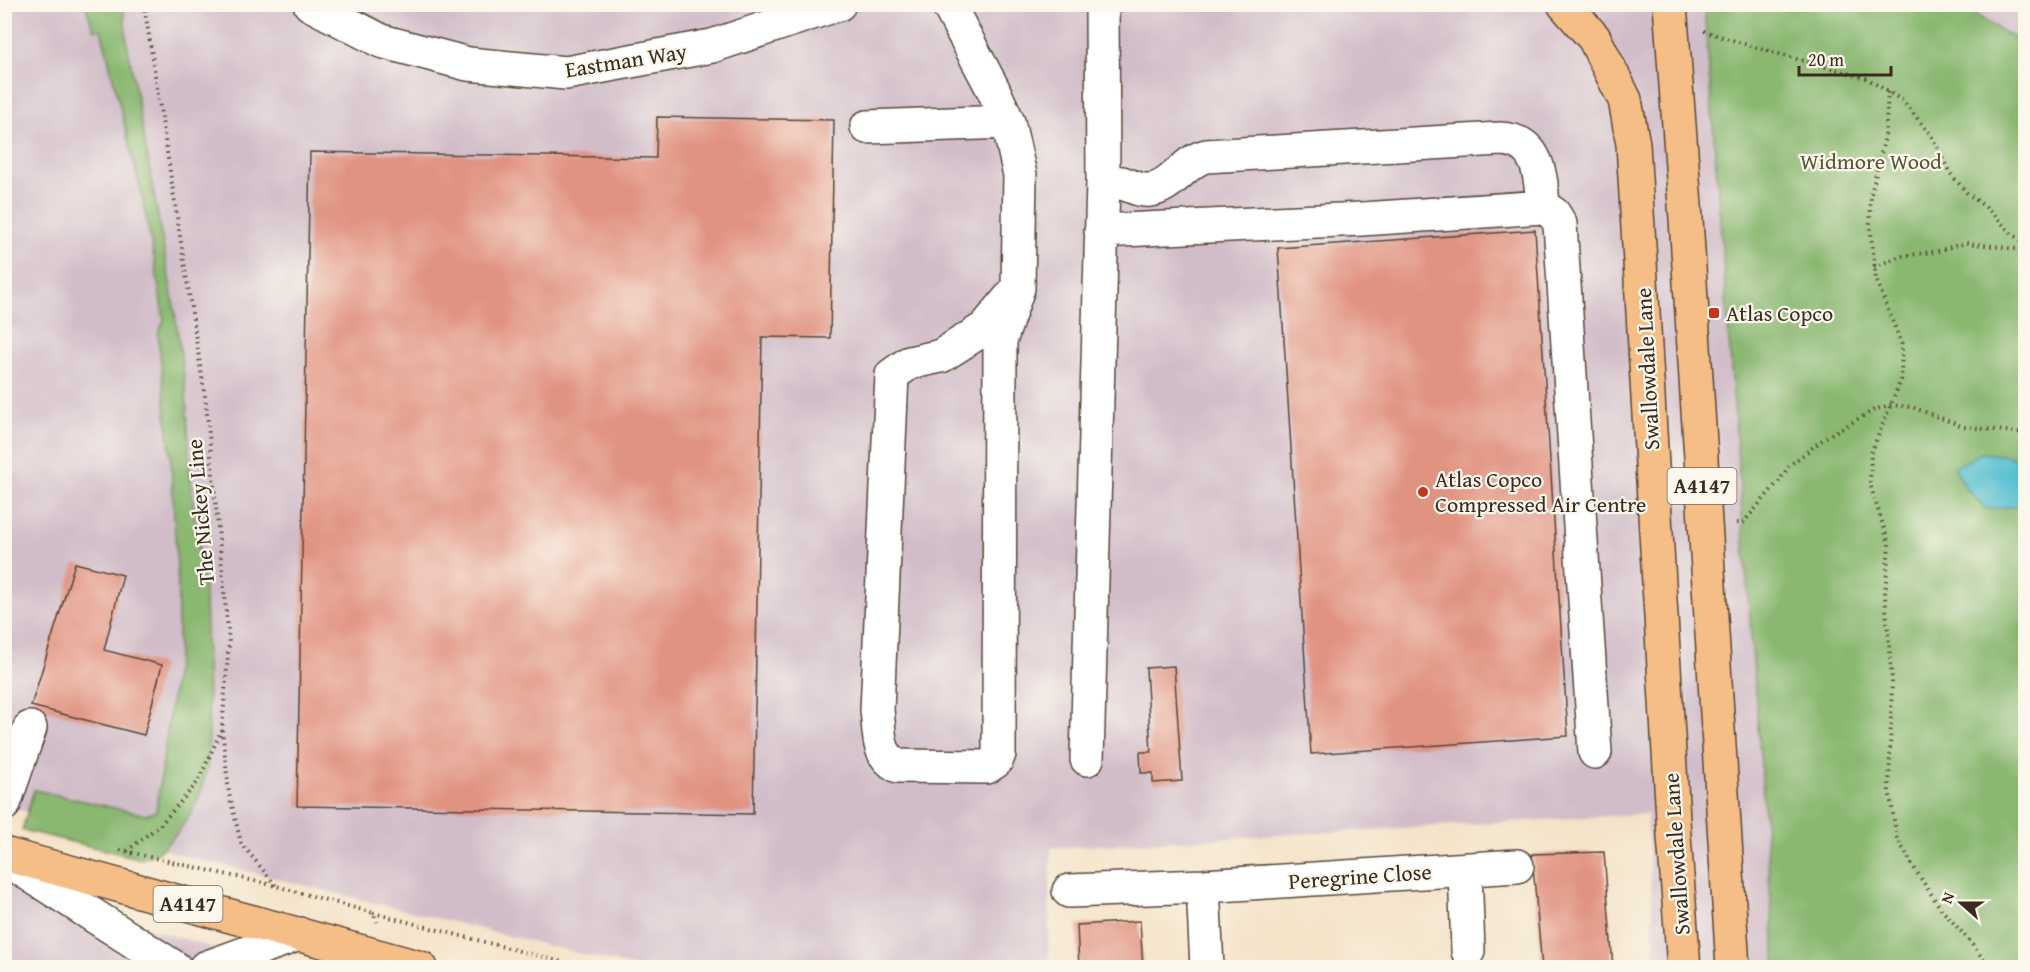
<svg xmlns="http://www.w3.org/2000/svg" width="2030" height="972" viewBox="0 0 2030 972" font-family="'Gentium Book Plus',serif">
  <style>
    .industrial { fill: #d1bdc9 }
    .forest { fill: #8ab871; stroke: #627148; stroke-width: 1.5 }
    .water { fill: #56c0d1; stroke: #487578; stroke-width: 1.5 }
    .building { fill: #e19381 }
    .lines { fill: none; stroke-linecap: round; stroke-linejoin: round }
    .minor-casing { stroke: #574638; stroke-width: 36 }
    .major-casing { stroke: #574638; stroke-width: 36 }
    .path { stroke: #574638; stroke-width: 4; stroke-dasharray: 1.5 4.5; stroke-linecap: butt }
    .minor { stroke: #fff; stroke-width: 33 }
    .major { stroke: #f6be87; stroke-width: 33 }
    .poi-dot { fill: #c8321e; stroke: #fbf7ec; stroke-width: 2 }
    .labels { text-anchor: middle; stroke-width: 4.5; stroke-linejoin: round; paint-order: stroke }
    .shield { fill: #fbf7ec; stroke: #75685c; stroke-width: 1.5 }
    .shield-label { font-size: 21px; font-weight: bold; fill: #3b2a1e }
    .street-label { font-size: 22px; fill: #3b2a1e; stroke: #fbf7ec }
    .park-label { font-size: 22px; fill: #585637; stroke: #fbf7ec }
    .poi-label { font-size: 22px; fill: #3b2a1e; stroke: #fbf7ec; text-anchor: start }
  </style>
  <rect width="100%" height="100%" fill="#fbf7ec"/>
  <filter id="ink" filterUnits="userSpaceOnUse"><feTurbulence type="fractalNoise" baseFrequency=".0167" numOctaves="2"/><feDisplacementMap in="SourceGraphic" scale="12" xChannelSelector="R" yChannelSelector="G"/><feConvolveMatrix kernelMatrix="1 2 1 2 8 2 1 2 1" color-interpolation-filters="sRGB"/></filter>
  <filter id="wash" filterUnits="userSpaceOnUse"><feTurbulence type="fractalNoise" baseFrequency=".008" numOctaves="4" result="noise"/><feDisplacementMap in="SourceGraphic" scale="24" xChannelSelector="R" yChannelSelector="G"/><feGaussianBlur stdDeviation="1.35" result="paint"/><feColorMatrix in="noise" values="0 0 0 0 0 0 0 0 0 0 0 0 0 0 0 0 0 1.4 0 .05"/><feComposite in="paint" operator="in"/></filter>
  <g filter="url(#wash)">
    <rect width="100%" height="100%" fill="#f4e3c8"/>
    <path class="industrial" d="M4,5h2021v962h-370l-8,-153 -596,34 -3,119 -410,1 -444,-110 -189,-52z
      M5,885l272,82h-272z"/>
    <path class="forest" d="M85,5h38l4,38 47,263 12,86 5,92 14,114 4,136 -2,35 -7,25 -8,18 -15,21 -13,14 -6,5 -16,7 -120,-29 12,-40 112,25 10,-4 22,-157v-66l-7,-128 -13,-126 6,-13 -10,-64 -13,-65 -40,-163 -7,1z
      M1704,5h255l51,31 15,6v424l-16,-10 9,50 7,-9v470h-249z"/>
    <path class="water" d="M1982,453l27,3 16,10v31l-6,9 -32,3 -21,-21 -12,-21z"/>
    <g id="blocks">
      <path class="building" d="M657,117l177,3 -4,218 -68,-1 -9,477 -456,-8 13,-654 346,6z
        M1535,230l33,506 -257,18 -33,-506z
        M75,563l48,12 -19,75 58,15 -18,70 -113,-29z
        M1174,666l8,115 -29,2v-10h-12l-1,-21h11l-5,-84z
        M1604,852l9,116h-71l-10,-114z
        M1140,921l3,47h-64l-2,-43z"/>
    </g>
  </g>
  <g filter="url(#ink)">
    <use href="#blocks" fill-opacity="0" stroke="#574638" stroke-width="1.5"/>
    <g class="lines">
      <defs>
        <path id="minor" d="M310,4l71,37 87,23 98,9 146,-27 127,-42
          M948,4l45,85 15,33 12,53 -2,113 -18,53 -1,413 -3,7 -9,6 -89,-1c-22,-11 -18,-34 -21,-56l15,-335 17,-12 32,-7 44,-28 33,-40
          M867,127l141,-5
          M1103,182c6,0 13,0 19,1 10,3 17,8 28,7 23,-3 34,-29 56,-34l294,-17c39,1 41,37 43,68l11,7 6,10 35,528
          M1101,231l261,-12 181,-12
          M1087,759l16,-577 -1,-178
          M4,804l26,-76
          M4,858l171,110
          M1465,869l3,82
          M1203,886l4,82
          M1069,891l134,-5 314,-20
          M205,968l94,-34"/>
        <path id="major" d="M1564,4l30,34 31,62 8,44 41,692 10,132
          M1670,4l16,215 47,749
          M4,854l417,114"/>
      </defs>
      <use href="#minor" class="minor-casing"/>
      <use href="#major" class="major-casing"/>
      <path class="path" d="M144,4l62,399 23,239 -7,87 7,64 12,50 35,43
        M1704,31l50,16 112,31 37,23 28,34 19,38 16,19 22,17 23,24 15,12
        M1888,92l-3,45 -14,57 -1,30 6,55 26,66 -1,35 -30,73 -1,31 19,60 -4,51 7,86 -3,109 8,48 19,33 25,38 27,30 22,29
        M1874,267l27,-11 33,-4 32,-9 60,7
        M1737,523h6l36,-42 11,-16 36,-28 48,-27 16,-5 22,2 52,20 62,6
        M120,850l156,36 97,27 4,9
        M127,851l34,-27 37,-42 23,-51
        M373,913l212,55"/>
      <use href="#minor" class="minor"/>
      <use href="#major" class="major"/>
    </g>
  </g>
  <g class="poi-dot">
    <rect x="1708" y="307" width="12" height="12" rx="3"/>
    <circle cx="1423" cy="492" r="6"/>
  </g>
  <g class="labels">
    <g class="shield">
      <rect x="1667.5" y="468" width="69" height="36" rx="4.5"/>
      <rect x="153.5" y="886" width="69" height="36" rx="4.5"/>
    </g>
    <g class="shield-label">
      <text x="1702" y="493">A4147</text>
      <text x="188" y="911">A4147</text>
    </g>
    <g class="street-label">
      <text transform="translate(626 60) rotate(-9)" y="8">Eastman Way</text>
      <text transform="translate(1647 369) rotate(-93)" y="8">Swallowdale Lane</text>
      <text transform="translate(200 512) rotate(-95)" y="8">The Nickey Line</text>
      <text transform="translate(1676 854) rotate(-94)" y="8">Swallowdale Lane</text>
      <text transform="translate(1360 876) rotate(-4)" y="8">Peregrine Close</text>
    </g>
    <g class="park-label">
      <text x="1871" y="169">Widmore Wood</text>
    </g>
    <g class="poi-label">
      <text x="1726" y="321">Atlas Copco</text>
      <text x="1435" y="487">Atlas Copco<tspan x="1435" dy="25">Compressed Air Centre</tspan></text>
    </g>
  </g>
  <rect width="2030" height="972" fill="none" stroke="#fbf7ec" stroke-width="24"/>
  <g transform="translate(1961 903) rotate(291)" stroke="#fbf7ec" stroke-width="4.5" paint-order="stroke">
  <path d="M0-4.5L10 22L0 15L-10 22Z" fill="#3b2a1e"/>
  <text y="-9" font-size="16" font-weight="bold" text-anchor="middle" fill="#3b2a1e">N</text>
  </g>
  <path d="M1799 66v9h92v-9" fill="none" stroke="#3b2a1e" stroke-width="3"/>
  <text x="1808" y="66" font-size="18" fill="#3b2a1e" stroke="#fbf7ec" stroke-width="4.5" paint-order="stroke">20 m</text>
</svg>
